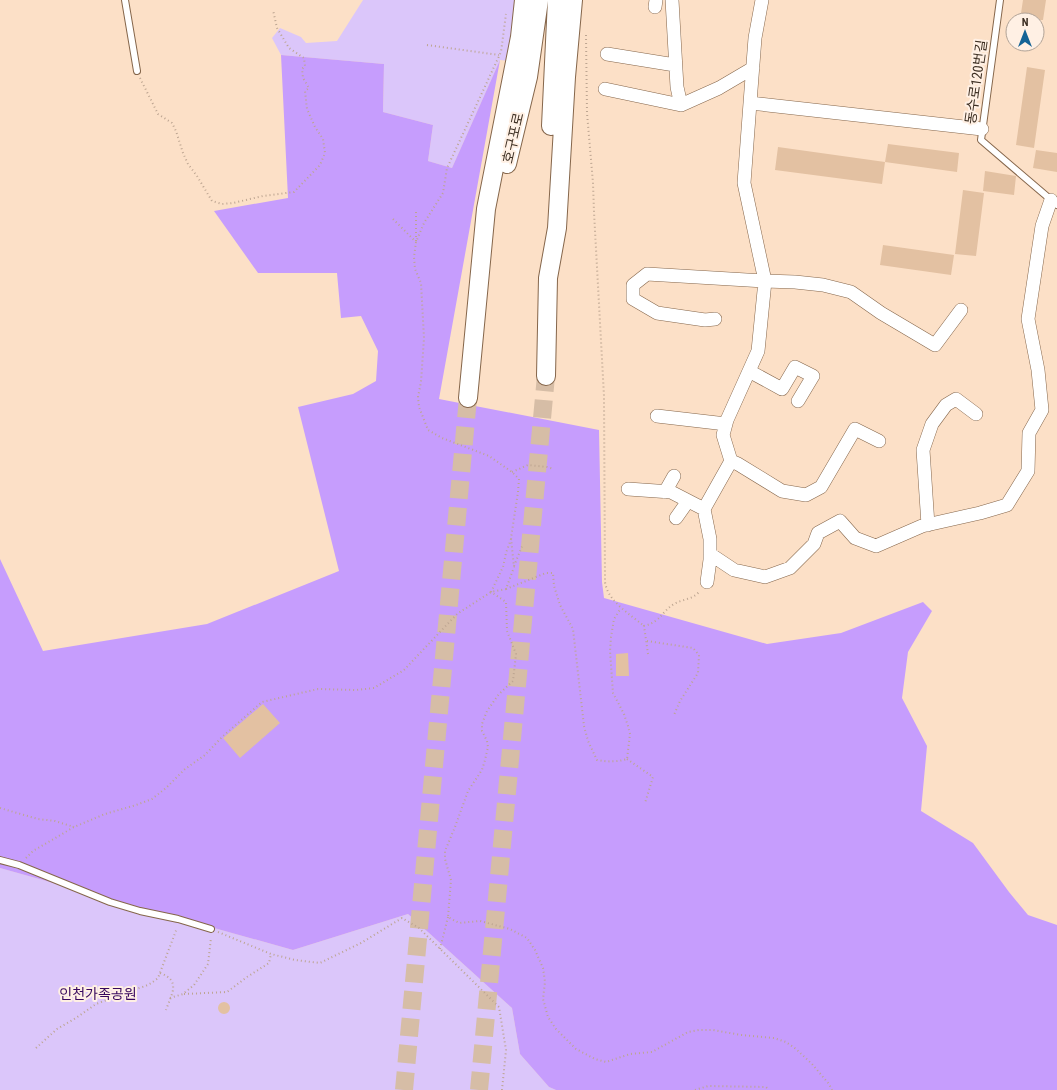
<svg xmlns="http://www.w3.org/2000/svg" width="1057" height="1090" viewBox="0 0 1057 1090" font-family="'Roboto Condensed','Noto Sans KR',sans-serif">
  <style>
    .green { fill: #dbc6fa }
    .forest { fill: #c69dfd }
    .building { fill: #e3c1a2 }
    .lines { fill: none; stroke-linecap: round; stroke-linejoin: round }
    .secondary-tunnel { stroke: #d6bda6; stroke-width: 18; stroke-dasharray: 18 9; stroke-linecap: butt }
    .service-casing { stroke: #85664b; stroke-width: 8 }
    .minor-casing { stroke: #85664b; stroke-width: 14 }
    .secondary-casing { stroke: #85664b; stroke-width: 20 }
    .path { stroke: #bda591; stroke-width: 2; stroke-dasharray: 1 3; stroke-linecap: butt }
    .service { stroke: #fff; stroke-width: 6 }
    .minor { stroke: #fff; stroke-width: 13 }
    .secondary { stroke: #fff; stroke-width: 18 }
    .labels { text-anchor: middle; stroke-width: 4; stroke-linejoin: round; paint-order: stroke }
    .street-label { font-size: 14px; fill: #3d2f23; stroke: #fff0e4 }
    .park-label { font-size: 14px; fill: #38085e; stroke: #fff0e4 }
  </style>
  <rect width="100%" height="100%" fill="#fce0c7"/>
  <path class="green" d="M363,0h157l-9,61 -11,-1 -48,108 -24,-7 5,-36 -50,-13 1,-48 -103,-9 -9,-17 8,-10 21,9 5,6 31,-2z
    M0,868l293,82 115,-36 104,94 8,46 29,33 7,3h-556z"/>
  <path class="forest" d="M281,55l103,9 -1,48 50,13 -5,36 24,7 48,-108 -61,339 160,31 3,152 2,16 163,46 74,-11 82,-31 9,9 -24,41 -6,46 25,48 -6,65 52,32 36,49 19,23 29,10v165h-501l-7,-3 -29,-33 -8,-46 -104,-94 -115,36 -293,-82v-309l43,92 164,-27 132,-53 -41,-164 55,-13 23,-13 2,-30 -17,-35 -20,2 -4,-45h-79l-44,-62 74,-13z"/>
  <path class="building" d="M1023,0h23l-3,20h-23z
    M1027,67l18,3 -11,78 -18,-3z
    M888,144l71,9 -2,19 -72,-10z
    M778,147l107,15 -3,22 -107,-14z
    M1036,150l21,3v19l-24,-4z
    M985,171l31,5 -2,19 -31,-4z
    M963,190l21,3 -8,63 -21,-2z
    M883,245l71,10 -3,20 -71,-10z
    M628,653l1,23h-13v-22z
    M263,704l17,19 -40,35 -17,-20z
    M218 1008a6 6 0 1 1 12 0a6 6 0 1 1-12 0Z"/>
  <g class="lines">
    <path class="secondary-tunnel" d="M404,1090l64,-692
      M479,1090l67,-714"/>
    <defs>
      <path id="service" d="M125,0l12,71
        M1000,0l-19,140 76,65
        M0,860l19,5 91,37 30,9 38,8 33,10"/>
      <path id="minor" d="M672,0l5,87 4,18 38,-17 34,-20
        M762,0l-7,38 -5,65 232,26
        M655,7l1,-7
        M607,54l68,11
        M605,89l76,16
        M750,103l-6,80 21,98 -7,70 -31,69 -4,15 8,26 7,3 44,27 24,4 15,-8 34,-58 24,12
        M715,319l-10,1 -48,-7 -24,-14v-14l14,-11 118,7 30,1 28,3 28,7 30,21 54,32 26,-35
        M749,371l33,18 13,-22 18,9 -15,25
        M657,416l69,8
        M628,489l43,3 33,17 27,-48
        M665,492l9,-16
        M704,509l6,30v21l-3,22
        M676,518l12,-17
        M928,525l-5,-75 9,-26 14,-19 10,-6 20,15
        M710,554l24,16 31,7 25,-9 24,-24 4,-11 22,-12 15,17 21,8 46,-20 58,-13 27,-8 21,-34 1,-38 13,-23 -4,-40 -10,-51 14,-93 9,-26"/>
      <path id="secondary" d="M551,126l6,-126
        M507,164l21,-87 11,-77
        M546,376l2,-98 9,-50 9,-151 7,-77
        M468,398l18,-189 34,-172 4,-37"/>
    </defs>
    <use href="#service" class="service-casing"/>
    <use href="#minor" class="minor-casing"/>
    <use href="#secondary" class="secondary-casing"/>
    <path class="path" d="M586,35l1,78 6,70 1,29 10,184 1,186c3,20 25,32 39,44
      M427,45l72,10
      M140,78l18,36 14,9 4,8 7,22 5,11 9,12 15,25 10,3 11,-1 30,-7 31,-4 26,-27 5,-12 -2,-14 -8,-12 -8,-18 -2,-18 4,-3 -6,-10 -1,-9 3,-3 -1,-8 -15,-10 -12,-20 -4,-18
      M416,212v29
      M393,219l23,23
      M512,472l16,-7 19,2 7,2
      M511,539l-5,14 -3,14 -12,25 15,10 1,29 9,23 -3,27 -14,13 -12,17 -5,13v7l5,10 1,6 -3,13 -3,10 -14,21 -13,36 -10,24v8l6,21 -3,37 11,6 21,-2 30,8 17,9 8,12 8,18 2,14 -2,17 5,18 8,12 20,20 19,10 11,3 24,-8 22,-2 36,-20 11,-2h14l28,5 33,3 12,4 10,7 16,15 17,20 3,6
      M514,566l9,-22
      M506,589l40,-16h7l1,13 6,19 13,24 11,97 4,15 9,19c11,2 20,2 30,-1l3,-25 -2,-8 -4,-12 -11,-21 -3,-42 1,-14 3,-18 7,-11
      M647,641l46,7 6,7 -1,18 -18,28 -6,14
      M648,654l-4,-28c18,-5 17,-14 30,-22 8,-5 18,-4 25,-12
      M627,759l26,18 -8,26
      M0,808l38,11 17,2 19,6
      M26,858l7,-7 41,-24 31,-13 31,-9 16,-6 14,-11 19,-19 20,-14 17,-18 40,-35 56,-13 38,1 18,-2 30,-18 53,-56 34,-22 15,-3 8,-22 -3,-29 7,-46 1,-13 -7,-7 -23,-16 -47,-18 -14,-8 -9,-23 -1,-10 3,-15 3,-44 -3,-55 -6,-14 -1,-12 2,-15 8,-19 19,-30 4,-25 54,-116 5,-38
      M218,932l53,22 24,6 25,3 41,-20 41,-25 17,10 80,79 7,43 -4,40
      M440,949l8,-32
      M160,973c21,8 12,20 6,37
      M184,994l43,-2 20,-15 22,-14 2,-9
      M170,998l13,-4 11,-9 14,-21 3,-26
      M36,1048l21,-19 19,-11 20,-14 46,-17c7,-2 11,-5 16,-9l19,-50
      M695,1090l13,-4 58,1 3,3"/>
    <use href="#service" class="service"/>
    <use href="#minor" class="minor"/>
    <use href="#secondary" class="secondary"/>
  </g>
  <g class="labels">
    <g class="street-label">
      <text transform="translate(976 82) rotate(-82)" y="5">동수로120번길</text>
      <text transform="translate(513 138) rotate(-77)" y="5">호구포로</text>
    </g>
    <g class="park-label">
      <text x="98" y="999">인천가족공원</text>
    </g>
  </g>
  <g transform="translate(1025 32)"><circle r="19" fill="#fff0e4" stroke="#b1a397"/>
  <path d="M0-3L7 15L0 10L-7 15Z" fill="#146396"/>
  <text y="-6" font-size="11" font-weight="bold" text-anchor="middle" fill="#3d2f23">N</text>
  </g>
</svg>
